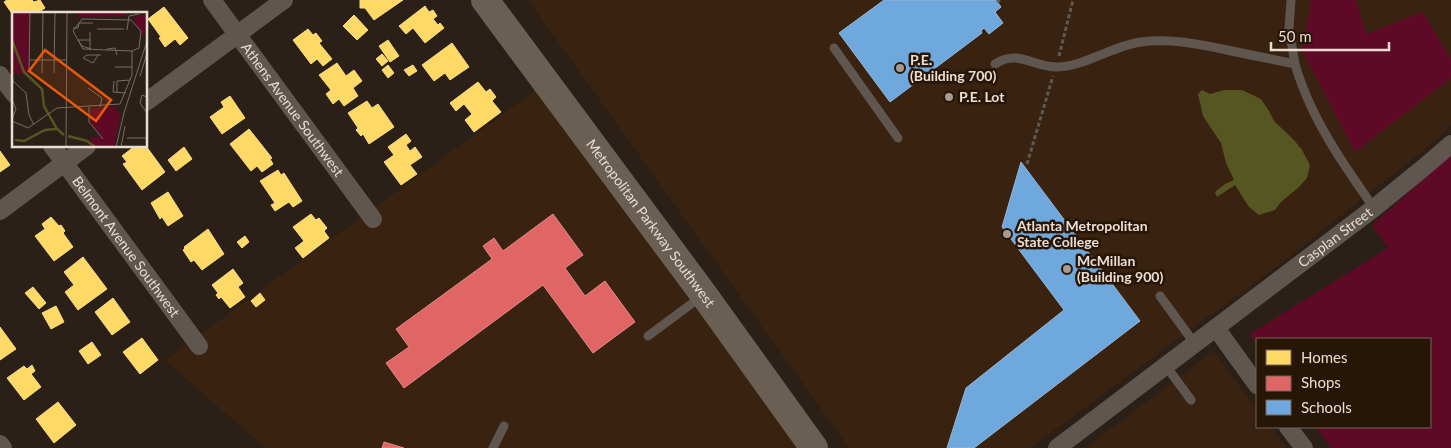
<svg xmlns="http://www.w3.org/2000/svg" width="1451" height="448" viewBox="0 0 1451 448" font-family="Lato,sans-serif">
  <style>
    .built { fill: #39220f }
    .green { fill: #5e0a26 }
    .water { fill: #565622 }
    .homes { fill: #ffd966; stroke: #f9da87 }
    .shops { fill: #e06666; stroke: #e38a87 }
    .schools { fill: #6fa8dc; stroke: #94b8d9 }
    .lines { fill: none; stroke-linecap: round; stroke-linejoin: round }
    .path { stroke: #605953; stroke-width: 3; stroke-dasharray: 4 2.5; stroke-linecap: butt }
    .service { stroke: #5f5650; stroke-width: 9 }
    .minor { stroke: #5f5650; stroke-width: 18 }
    .primary { stroke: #695f52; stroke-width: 28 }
    .poi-dot { fill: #a79b91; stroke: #271506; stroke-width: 2 }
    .labels { text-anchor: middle; stroke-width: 5; stroke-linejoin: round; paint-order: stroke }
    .poi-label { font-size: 14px; font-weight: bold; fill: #eaddd3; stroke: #271506; text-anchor: start }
    .street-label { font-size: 14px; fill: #eaddd3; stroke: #271506 }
    .inset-river { fill: none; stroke: #565622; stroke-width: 2.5 }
    .inset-road { fill: none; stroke: #776c62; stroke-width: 1 }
    .view { fill: #e8590c; fill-opacity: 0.15; stroke: #e8590c; stroke-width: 2.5 }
    .inset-edge { fill: none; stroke: #eaddd3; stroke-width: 2.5 }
  </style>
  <rect width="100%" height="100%" fill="#2a2017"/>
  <path class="built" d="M528,0h923v125l-16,16 -148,118 -257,189h-181z
    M550,80l263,368h-548l-100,-88z
    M1214,351l43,58v18h14l16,21h-202z"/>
  <path class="green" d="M1310,0h46l10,34 57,-22 28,48v18l-96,74 -53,-102 9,-46z
    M1451,155v293h-120l-15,-21h114v-88h-173v5l-7,-10 138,-86 -16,-23z"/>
  <path class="water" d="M1202,90l8,4 14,-4h18l19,9 8,12 5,10 20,19 8,10 8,15 -3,13 -8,9 -18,15 -6,8 -16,5 -10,-8 -14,-22 -18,12 -2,-5 10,-8 9,-4 -8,-17 -5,-20 -18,-27 -5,-22z"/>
  <path class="homes" d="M7,0h25l2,2 6,-2 5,8 -9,6 -20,-1 -3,2 -9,-13z
    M360,0h43l-29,20 -9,-12h-5z
    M425,6l4,6 4,-2 4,6 -4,3 5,6 2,-2 4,5 -19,15 -12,-15 -7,6 -7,-8z
    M164,7l24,31 -8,7 -5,-6 -10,8 -6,-9 2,-1 -13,-18z
    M354,15l14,15 -11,10 -14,-14z
    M308,29l5,6 3,-2 6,8 -3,2 13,16 -9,7 -6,-7 -6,5 -18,-24z
    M388,40l11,16 -9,6 -11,-16z
    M452,43l17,24 -19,13 -5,-7 -11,8 -12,-16z
    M382,54l6,7 -6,5 -6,-7z
    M337,63l9,13 8,-6 8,11 -9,7 5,8 -14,10 -5,-7 -6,5 -7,-10 5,-4 -12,-15z
    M388,65l6,8 -6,5 -6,-8z
    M413,65l4,6 -8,5 -5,-6z
    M478,82l8,10 4,-3 6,8 -4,4 9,11 -27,20 -9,-12 7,-6 -8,-10 -8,7 -6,-8z
    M230,96l15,22 -23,16 -12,-17 14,-10 -3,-5z
    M367,101l5,7 6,-4 16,23 -25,17 -6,-10 -2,2 -5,-6 2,-2 -10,-15z
    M249,129l23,29 -2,1 3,5 -11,8 -5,-6 -6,5 -21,-27z
    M406,134l5,7 -5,4 4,6 5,-4 7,10 -12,8 7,9 -16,11 -17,-23 10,-7 -6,-8z
    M135,146h11l19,26 -23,18 -19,-26 4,-2 -5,-6z
    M184,147l8,12 -16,12 -8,-11z
    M0,151l10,14 -10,7z
    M278,170l3,5 3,-2 18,28 -9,6 -4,-5 -14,9 -4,-6 4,-2 -15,-22z
    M168,192l15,24 -15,10 -6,-9 -2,2 -9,-16z
    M311,214l5,6 3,-2 8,10 -3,3 5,7 -26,20 -8,-10 9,-7 -11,-14z
    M51,217l8,9 2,-1 4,6 -2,2 10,14 -19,14 -19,-25 10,-7 -3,-5z
    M208,229l16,25 -22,16 -8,-10 -3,2 -8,-12 2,-2 -1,-1z
    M245,236l4,6 -7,6 -5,-6z
    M83,257l24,32 -29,21 -13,-18 9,-7 -10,-13z
    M233,269l10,14 -5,4 7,10 -15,11 -9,-11 -2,2 -3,-4 2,-2 -6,-8z
    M33,287l13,16 -7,6 -14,-16z
    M260,293l5,7 -9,7 -5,-6z
    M113,298l17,24 -18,13 -17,-23z
    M56,306l8,16 -13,7 -9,-16z
    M0,327l16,22 -16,11z
    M142,338l16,22 -18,14 -17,-22z
    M92,342l9,13 -13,9 -9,-13z
    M32,365l3,6 -4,3 10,13 -17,13 -17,-22 17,-12 3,3z
    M58,402l18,23 -22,18 -18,-24z"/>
  <path class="shops" d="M553,214l30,41 -18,13 20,28 20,-15 30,41 -42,31 -50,-68 -139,103 -18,-25 23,-16 -13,-18 96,-70 -9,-13 11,-8 9,13z
    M384,442l20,6h-22z"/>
  <path class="schools" d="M884,0h112l5,7 -6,5 8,11 -14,11 -5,-6 -3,3 1,2 -92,69 -51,-69z
    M1021,162l119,159 -166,127h-27l19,-60 98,-78 -62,-83z"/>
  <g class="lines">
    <path class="path" d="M997,2l3,-2
      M1059,56l14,-56
      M1027,164l26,-88"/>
    <path class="service" d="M1291,0l-2,29 6,35
      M834,48l64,90
      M995,64c23,-15 38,3 62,3 29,-1 55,-21 84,-25 29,-4 58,2 86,8 23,5 45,9 68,14 15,53 48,100 79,144
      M1160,296l35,48
      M648,336l54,-40
      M1166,366l25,34
      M493,448l11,-22"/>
    <g class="minor">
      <path id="s1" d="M212,0l161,219"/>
      <path d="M0,75l14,19"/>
      <path d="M146,102l138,-102"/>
      <path id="s2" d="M52,146l147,200"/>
      <path d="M0,211l87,-65"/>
      <path d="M1216,328l41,57"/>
      <path d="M1288,427l16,21"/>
      <path d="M0,444l3,4"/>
      <path id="s3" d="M1057,448l317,-240 48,-39 29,-25"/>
    </g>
    <path class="primary" id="s4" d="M485,0l219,295 110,153"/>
  </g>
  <g class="poi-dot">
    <circle cx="900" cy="68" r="5"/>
    <circle cx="949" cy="97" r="5"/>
    <circle cx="1007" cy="234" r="5"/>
    <circle cx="1067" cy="269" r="5"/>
  </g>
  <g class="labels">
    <g class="poi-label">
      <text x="910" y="65">P.E.<tspan x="910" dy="16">(Building 700)</tspan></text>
      <text x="959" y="102">P.E. Lot</text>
      <text x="1017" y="231">Atlanta Metropolitan<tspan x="1017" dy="16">State College</tspan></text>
      <text x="1077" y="266">McMillan<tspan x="1077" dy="16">(Building 900)</tspan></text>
    </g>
    <g class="street-label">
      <text dy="5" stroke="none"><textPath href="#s1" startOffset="136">Athens Avenue Southwest</textPath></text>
      <text dy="5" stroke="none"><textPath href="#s4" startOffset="278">Metropolitan Parkway Southwest</textPath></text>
      <text dy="5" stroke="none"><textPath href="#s3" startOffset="349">Casplan Street</textPath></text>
      <text dy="5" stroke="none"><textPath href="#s2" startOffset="125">Belmont Avenue Southwest</textPath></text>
    </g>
  </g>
  <g transform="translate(12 12)">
    <rect width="135" height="135" fill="#2a2017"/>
    <path d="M0,0h18l-1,62 -17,-1zM66,0h47l1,4 -49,1zM126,3h9v14l-4,6 -10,-15zM104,94l1,6 4,-1 -7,36h-23v-10h10l-11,-15v-13z" fill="#5e0a26"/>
    <path class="inset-river" d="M0,28l12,32 18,17 2,17 13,23 7,6M56,124l19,5 8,6M3,128l9,1 21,-11 11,-1"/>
    <path class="inset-road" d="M70,7l49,1 10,11 -2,17 -7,3 -49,-2 -10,-18zM61,16h5l1,-5h14M85,17h27M115,18l2,-14 10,-2M78,20v18M78,28h-12l4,6 9,3M95,37l8,-1 2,7M86,43l-5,8 -10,-5 4,-3h14M17,48h37M103,55h17M17,60l1,-60M30,61l1,-61M42,61l1,-61M128,64l7,-23M0,68l14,13 3,22 5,10M102,69l-1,11 13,1M76,76l14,10 -2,9M105,80v-11l13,-1M135,85l-5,-2 -2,8 7,10M0,87l4,10 -4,10M77,95v15l14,17M0,109l16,7 29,-20 63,-4 12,-29v-24M115,126h20M54,135l1,-135M104,135l8,-34 23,-72M109,135l4,-21"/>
    <path class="view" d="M33,38l66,50 -15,21 -67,-50z"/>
    <rect width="135" height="135" class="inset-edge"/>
  </g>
  <rect x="1256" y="338" width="175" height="90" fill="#271506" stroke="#756558"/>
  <rect x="1266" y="350" width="25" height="15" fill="#ffd966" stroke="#756558"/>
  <text x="1301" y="363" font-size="15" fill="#eaddd3">Homes</text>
  <rect x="1266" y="376" width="25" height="15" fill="#e06666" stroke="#756558"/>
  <text x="1301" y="388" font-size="15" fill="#eaddd3">Shops</text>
  <rect x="1266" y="400" width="25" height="15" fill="#6fa8dc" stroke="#756558"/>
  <text x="1301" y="413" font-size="15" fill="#eaddd3">Schools</text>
  <path d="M1271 42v8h118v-8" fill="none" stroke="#eaddd3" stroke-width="2.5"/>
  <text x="1278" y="42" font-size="15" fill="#eaddd3" stroke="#271506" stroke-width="4" paint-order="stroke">50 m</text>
</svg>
